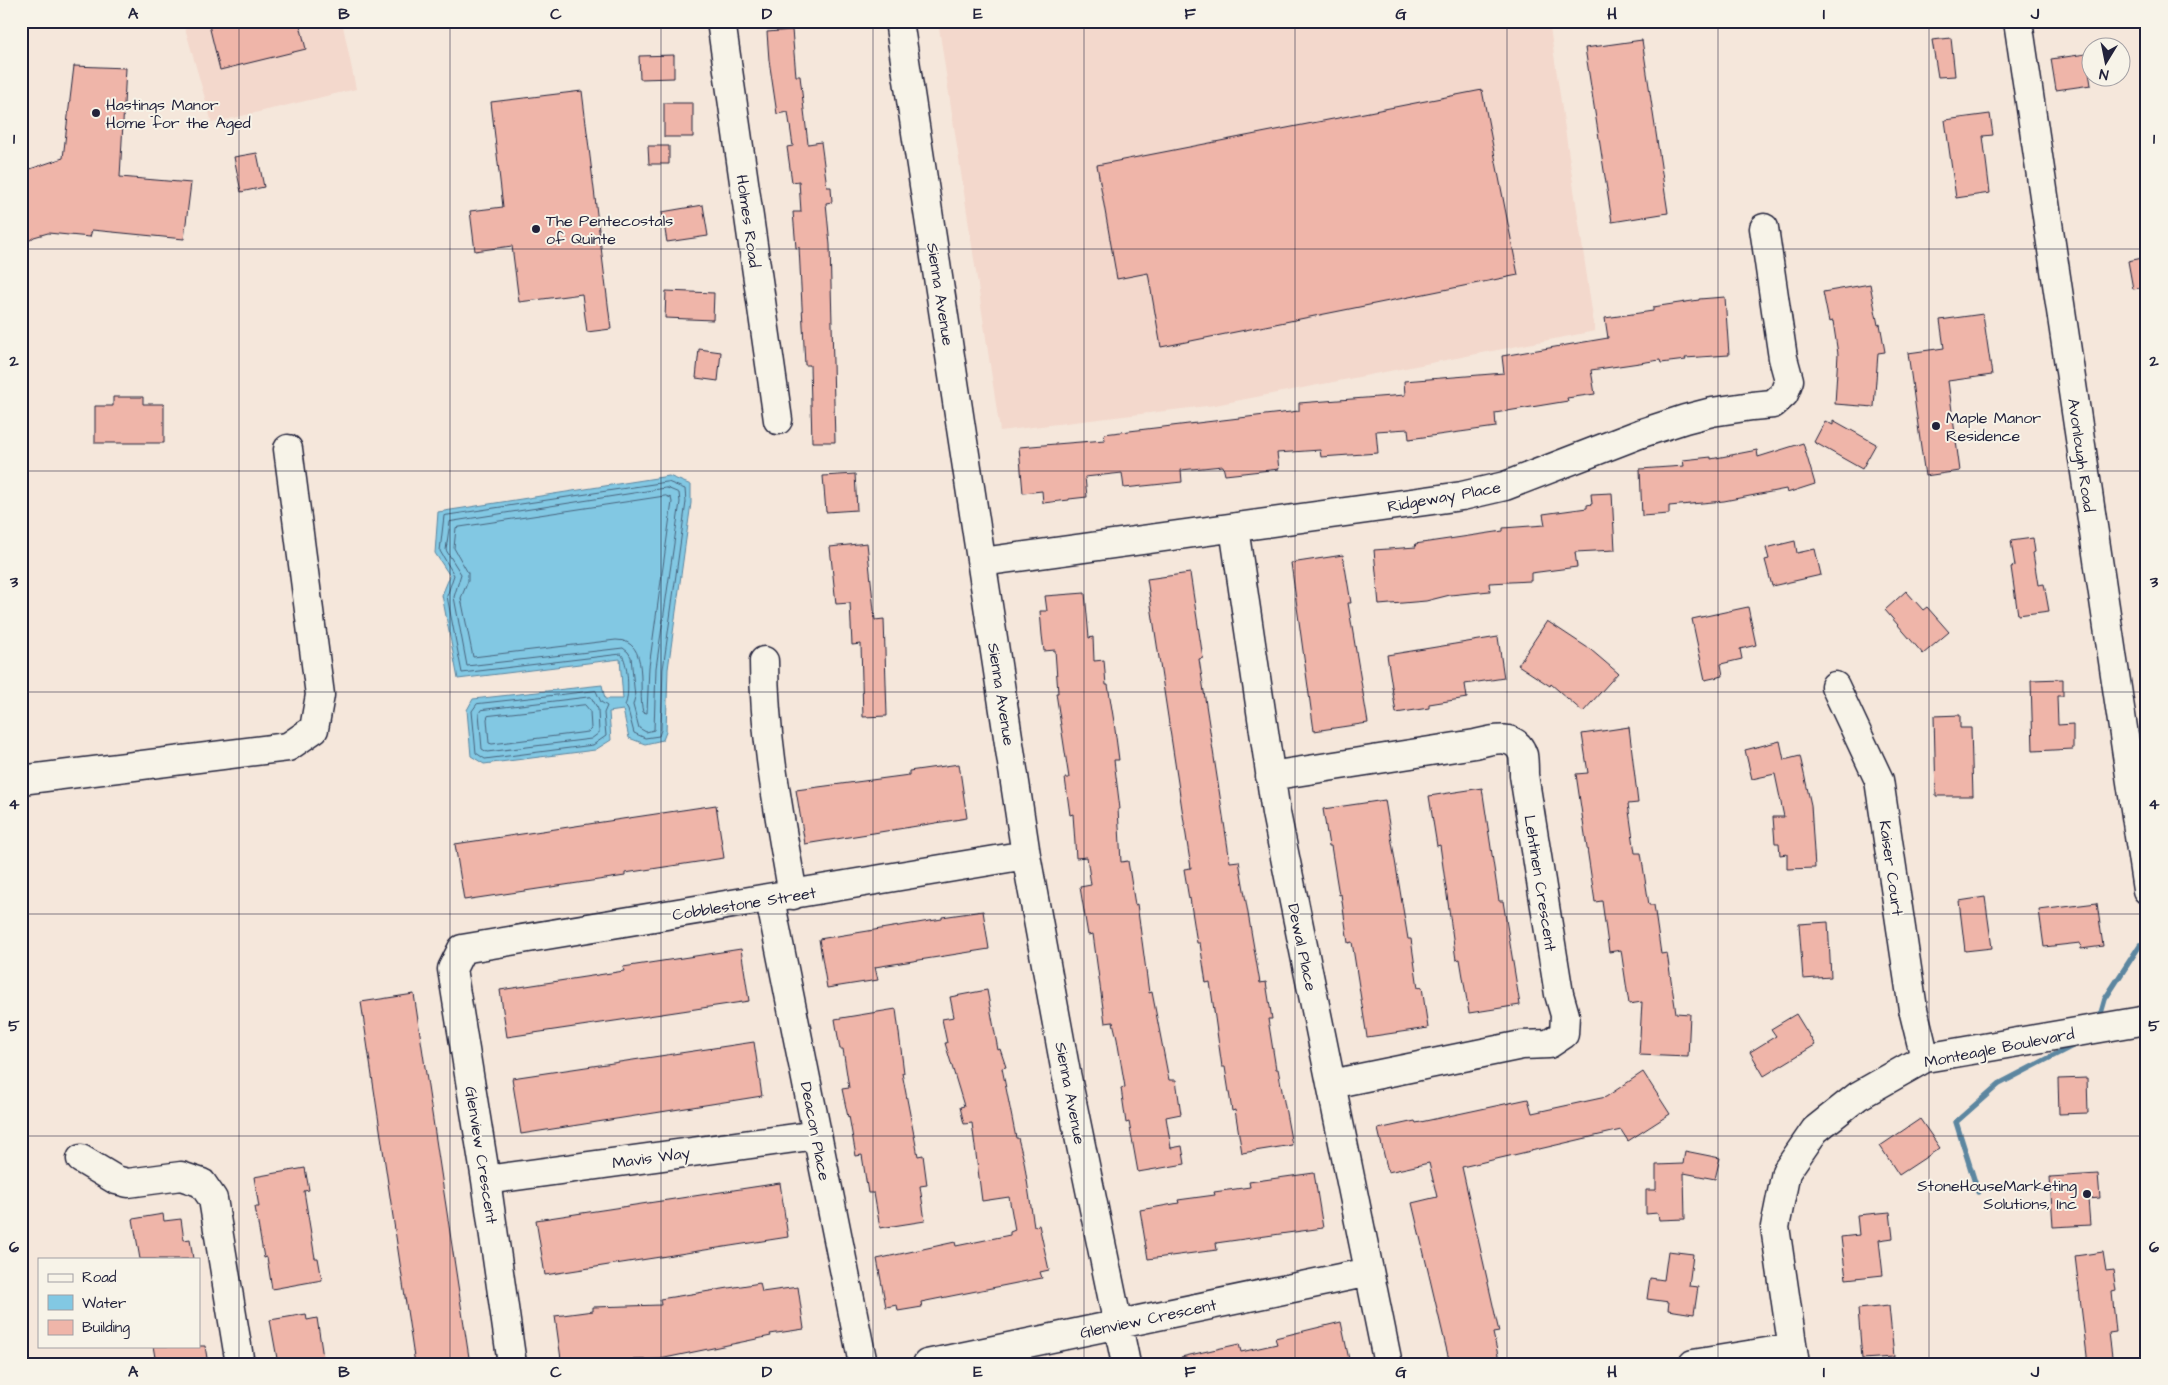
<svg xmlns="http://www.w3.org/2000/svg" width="2168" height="1385" viewBox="0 0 2168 1385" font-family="'Architects Daughter',sans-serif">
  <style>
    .built { fill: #f3d8cc }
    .water { fill: #82c8e3; stroke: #5c86a0 }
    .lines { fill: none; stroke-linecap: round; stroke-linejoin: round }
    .shore { stroke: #48647e; stroke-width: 1 }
    .stream { stroke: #5c86a0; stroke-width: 5.5 }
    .building { fill: #efb5a9; stroke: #22223b }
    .minor-casing { stroke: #22223b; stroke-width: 31 }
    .minor { stroke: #f7f3e8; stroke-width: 28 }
    .grid { fill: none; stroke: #22223b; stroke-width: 1; stroke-opacity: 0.55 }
    .poi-dot { fill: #22223b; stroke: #f7f3e8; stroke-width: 2 }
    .labels { text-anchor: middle; stroke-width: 4; stroke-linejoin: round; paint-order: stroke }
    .poi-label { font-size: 16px; fill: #22223b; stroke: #f7f3e8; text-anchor: start }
    .street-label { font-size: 16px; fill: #22223b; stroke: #f7f3e8 }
    .neatline { fill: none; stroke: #22223b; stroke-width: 2 }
    .grid-label { font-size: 16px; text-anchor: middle; font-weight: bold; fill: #22223b }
  </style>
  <rect width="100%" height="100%" fill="#f5e7db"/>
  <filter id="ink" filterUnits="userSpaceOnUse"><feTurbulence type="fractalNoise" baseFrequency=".02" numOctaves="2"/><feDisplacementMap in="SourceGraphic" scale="10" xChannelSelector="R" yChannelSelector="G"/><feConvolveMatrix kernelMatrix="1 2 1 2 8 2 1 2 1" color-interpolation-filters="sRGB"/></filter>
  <g filter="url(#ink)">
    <path class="built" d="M183,21h159l14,68 -144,34z
      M938,21h611l46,310 -380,74 -215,26z"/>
    <path class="water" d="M669,476l22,9v18l-23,166 -2,63 -3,8 -18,4 -16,-6 -6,-28 -14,2 2,28 -16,10 -111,14 -13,-8 -4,-46 6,-11 129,-14 3,14h18l-3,-40 -162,20 -16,-84 8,-19 -15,-23 3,-41z"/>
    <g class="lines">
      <path class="shore" d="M668,482l17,7 1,13 -23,167 -2,61 -2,6 -14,2 -11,-5 -6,-23 -3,-5c5,-8 3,-45 -4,-51l-159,19 -15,-77 7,-21 -14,-24 4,-35z
        M667,488l12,5 1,9 -24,166 -2,62 -8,2 -7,-4 -6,-23 2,-8 -4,-40 -3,-5 -5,-4 -156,18 -13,-69 7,-23 -15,-24 4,-28z
        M666,496l5,2 1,4 -23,165 -2,46 -4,-1c-6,-21 8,-72 -27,-72l-143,17 -12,-59 7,-17v-8l-14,-25 2,-20z
        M596,691l5,11 6,4 -3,7 2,23 -13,9 -108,14 -9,-6 -4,-42 5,-7z
        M591,697l7,12 1,24 -8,6 -104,13 -5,-3 -3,-36 2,-3z
        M585,705l5,6 1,18 -3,3 -96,12 -3,-1 -2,-24 1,-3z"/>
      <path class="stream" d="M2101,1013l4,-14 35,-54
        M1978,1192l-22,-70 43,-38 77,-40"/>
    </g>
    <path class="building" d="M208,21h91l7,28 -86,21z
      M792,30l4,46h4l8,68 13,-2 6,45h4l1,15 -6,1 4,42 5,197h-23l-2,-77h-5l-6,-118 -3,1 -3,-36h8l-2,-31 -7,1 -5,-35 6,-1 -5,-34 -11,2 -8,-54 -2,-28z
      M1951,38l4,38 -17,1 -6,-37z
      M1642,40l26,173 -56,9 -27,-174z
      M2086,54l5,31 -35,5 -5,-31z
      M674,55v23l-34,1 -1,-23z
      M74,66l52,2 -6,109 71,6 -7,56 -92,-9 -2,7 -42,-4 -14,4 -13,10v-75l42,-14z
      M1482,90l36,185 -357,72 -13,-74 -31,6 -20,-114z
      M582,91l29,238 -24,3 -5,-38 -63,8 -7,-56 -37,5 -5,-40 33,-4 -12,-105z
      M664,103h29v34h-29z
      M1990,114l3,21 -10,1 7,57 -34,5 -11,-78z
      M648,146h21v18h-20z
      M257,153l7,34 -23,5 -7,-35z
      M703,205l5,31 -41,6 -5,-30z
      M2147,257v30l-14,2 -5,-28z
      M1870,284l8,41 2,-1 5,28 -7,1 -4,54 -39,-3 3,-50 -5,-33 -4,1 -6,-30z
      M666,291l48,2 -1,27 -48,-2z
      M1725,297l4,58 -44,3 1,2 -25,3 -1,-3 -69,10 4,24 -28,4 1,3 -73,12 1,14 -87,12 -1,-10 -32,2 2,22 -57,4 -1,-7 -43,3 2,16 -54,6 -2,-9 -42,4 1,12 -58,6 -2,-15 -37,4 2,20 -18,2v1l-26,3 -1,-12 -19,2 -4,-46 86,-7 -1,-6 195,-23v-8l106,-8 -1,-14 100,-8 -2,-17 106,-18 -3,-20 48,-7v-4l46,-7v-1z
      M1983,314l9,61 -44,6 12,90 -35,5 -17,-123 36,-5 -4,-28z
      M699,349l22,3 -3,29 -22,-3z
      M113,397h30v7h21v39h-69v-37h18z
      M1833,420l43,24 -14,25 -48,-27 11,-21 8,4z
      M1803,443l12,41 -28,9 -1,-4 -62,12 -55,5v8l-27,2 -2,-47 44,-3 -1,-6 28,-3v2l46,-9 1,7z
      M855,474l2,36 -31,2 -3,-36z
      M1612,493l3,57 -40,2 2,15 -46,6v8l-42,2 1,8 -40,4 -24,6 -47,4 -5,-55 42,-3 -1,-3 88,-13v-3l42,-3 -2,-11 44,-6v-3l5,-1 -1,-10z
      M2033,538l2,14 -2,1 5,32 6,-1 5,27 -31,4 -7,-48 4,-1 -4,-25z
      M1795,541l2,12 18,-4 6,26 -49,11 -7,-26 4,-1 -3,-11z
      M867,543l8,77 9,-1 3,97 -24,1 -2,-73 -9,1 -2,-42 -14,1 -6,-57z
      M1343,555l8,48h-3l20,120 -54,8 -23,-168z
      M1190,573l13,85 -4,1 31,203 9,-1 21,122 6,-1 6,37h-4l8,50h2l14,76 -50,8 -7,-43 -3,1 -7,-44h-3l-12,-85 -4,1 -6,-40h-3l-7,-45 -1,1 -5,-30 7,-1 -44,-289z
      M1906,591l17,19 4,-3 22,25 -26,22 -38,-44z
      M1085,593l4,45 4,-1 1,24 10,-1 2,25h2l6,37 5,38h-5l6,49h-2l3,53 7,-1 7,44 2,-1 12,89 3,-1 17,88h7l5,34 -15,3 5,31 11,-2 3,18 -47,8 -9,-50 -3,1 -5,-35 4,-1 -8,-48 -4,-17 -8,1 -12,-89 -5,1 -8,-48 11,-2 -4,-28 -11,1 -3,-44 -3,1 -5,-37h4l-13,-85h2l-3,-43 -11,1 -2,-16 -2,-24h7l-2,-15z
      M1748,607l8,38 -16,4 2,10 -21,5 2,12 -18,4 -13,-61z
      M1547,621l44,29 27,23 -35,39 -32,-28 -1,2 -32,-21z
      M1498,637l6,41 -39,6 2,14 -38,6v4l-33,5 -9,-58z
      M2063,679v17h-6l1,29 15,-1v25l-40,2 -2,-71z
      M1960,715v13h11l2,68h-37l-2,-80z
      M1629,727l9,76 -10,1 7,49h6l8,52h5l7,49 6,-1 9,60 14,1 -2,43 -49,-2 3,-53 -13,2 -8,-54 -12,2 -7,-51 -7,1 -19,-128 12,-1 -6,-39z
      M1780,741l4,19 16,-4 11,49 4,63 -28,1v-15l-7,1 -1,-12h-4l-2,-26h11l-9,-43 -23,5 -7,-29z
      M959,764l8,54 -162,26 -9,-54 113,-15v-4z
      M1482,788l17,113h4l17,104 -51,8 -9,-54 -4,1 -16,-115 -3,1 -8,-50z
      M1385,800l23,139h3l7,49 4,-1 6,41 -61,9 -15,-95 -4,1 -7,-49 -2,1 -8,-49h-2l-6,-37z
      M716,805l8,53 -99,15v3l-161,24 -9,-56z
      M1985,897l7,51 -27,3 -6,-50z
      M2097,903l6,43 -22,3 -1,-6 -36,4 -5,-37z
      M983,911l6,38 -114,18 3,13 -51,8 -8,-49 123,-20v-2z
      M1828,922l3,55 -28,2 -4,-55z
      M741,949l8,52 -242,36 -7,-47 124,-19 -1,-4z
      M987,990l11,60 2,-1 6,18 -4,1 14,70h2l6,23 10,65 5,-1 10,45 -9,2 2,6 -121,24 1,5 -24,4 -1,-6 -11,2 -9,-48 78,-17 1,4 54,-11v-3l5,-2 -6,-33 -27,4 -10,-78 -8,1 -4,-17 4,-1 -19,-63h2l-5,-24 12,-2 -4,-20z
      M414,994l43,285 13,85h-55l-13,-87 -41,-275z
      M896,1009l8,64h-2l16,83 5,-1 4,30 -7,1 5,35 -45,7 -6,-35h-6l-6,-38 -6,1 -7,-40 -1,1 -6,-28 7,-1 -6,-39h-3l-5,-30z
      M1796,1014l19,31 -51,31 -14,-24 26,-16 -5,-7z
      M754,1042l8,54 -241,38 -9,-56z
      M1643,1072l27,42 -42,27 -7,-11 -159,37 37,165 -6,1 7,31h-50l-38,-161 25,-6 -8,-34 -41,9 -10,-43 37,-8 1,2 112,-24 4,14 74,-16z
      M2087,1078l1,35 -29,1 -1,-35z
      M1920,1119l20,29 -41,27 -19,-29z
      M1685,1151l35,7 -5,21 -31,-6 1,46 -26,1 -1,-7 -12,1v-24h10v-25l27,-1z
      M305,1168l4,22 -5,1 11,67h3l4,22 -50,9 -5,-32 -3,1 -9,-51h4l-5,-30z
      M1314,1173l9,55 -107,15 1,7 -69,9 -8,-49 39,-7 -1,-3 37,-5 -1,-3 36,-5 -1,-5z
      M2098,1174l2,24 -12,1 2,26 -37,2 -3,-50z
      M780,1183l8,54 -243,38 -9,-55z
      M1890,1212l3,26 -14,2 4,35 -37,4 -5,-42 18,-2 -2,-20z
      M163,1214l1,7 17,-2 3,21 6,-1 3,20h-53l-7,-40z
      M1668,1251l25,3 -4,32 9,1 -4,27 -26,-4 1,-8 -22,-3 3,-21 14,2z
      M2103,1252l3,19 7,-1 3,21 -4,1 4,40 -7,1 4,31h-25l-13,-108z
      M760,1283l2,9 36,-5 6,42 -34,5 1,2 -111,23 -36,1v4h-49l-1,-7 -13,2 -6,-43 38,-5v-4l68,-2 -1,-6z
      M1889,1306l5,51 -32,2 -4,-50z
      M306,1314l1,6 10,-2 7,46h-46l-8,-44z
      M1341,1322l9,42h-168l-1,-7 58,-13 2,8 36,-8 -2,-6z
      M153,1346h52l3,18h-36l-1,-4 -15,3z"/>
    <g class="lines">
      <defs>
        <path id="minor" d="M721,21l57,399
          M899,21l127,834 40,218 60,291
          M2018,21l129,869
          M1234,528l42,285 112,551
          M982,562l480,-66 43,-10 137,-53 43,-14 27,-7 40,-6 21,-2 11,-10 5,-14 -6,-22 -19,-130
          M764,661c0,79 16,157 29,234
          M1835,686l44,94 34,229 12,49
          M1270,776l205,-32c16,-4 41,-12 48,11 1,6 1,13 1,20l35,219 6,21 -1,19 -15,10 -27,1 -191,39
          M21,780l267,-33 26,-18 6,-34 -32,-246
          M770,899l93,465
          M81,1159l35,21 12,3 53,-7 21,7 11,16 27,165
          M486,1180l331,-45
          M512,1364l-26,-184 -34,-211 10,-20 564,-94
          M927,1364l442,-92
          M1693,1364l99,-16
          M1795,1364l-20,-137 11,-55 29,-42 43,-34 67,-38 222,-38"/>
      </defs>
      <use href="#minor" class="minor-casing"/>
      <use href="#minor" class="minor"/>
    </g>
  </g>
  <path class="grid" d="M239,21v1343M450,21v1343M661,21v1343M873,21v1343M1084,21v1343M1295,21v1343M1507,21v1343M1718,21v1343M1929,21v1343M21,249h2126M21,471h2126M21,692h2126M21,914h2126M21,1136h2126"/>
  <g class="poi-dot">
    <circle cx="96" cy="113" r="5"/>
    <circle cx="536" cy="229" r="5"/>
    <circle cx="1936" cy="426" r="5"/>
    <circle cx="2087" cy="1194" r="5"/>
  </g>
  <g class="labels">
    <g class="poi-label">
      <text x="106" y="110">Hastings Manor<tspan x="106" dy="18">Home for the Aged</tspan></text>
      <text x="546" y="226">The Pentecostals<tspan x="546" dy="18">of Quinte</tspan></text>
      <text x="1946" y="423">Maple Manor<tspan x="1946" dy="18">Residence</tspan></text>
      <text x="2077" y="1191" text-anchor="end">StoneHouseMarketing<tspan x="2077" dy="18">Solutions, Inc</tspan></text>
    </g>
    <g class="street-label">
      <text transform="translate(749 221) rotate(82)" y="6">Holmes Road</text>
      <text transform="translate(941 294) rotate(81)" y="6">Sienna Avenue</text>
      <text transform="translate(2082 455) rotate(82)" y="6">Avonlough Road</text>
      <text transform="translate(1444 496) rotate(-10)" y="6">Ridgeway Place</text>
      <text transform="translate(1002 694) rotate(81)" y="6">Sienna Avenue</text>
      <text transform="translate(1892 868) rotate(82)" y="6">Kaiser Court</text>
      <text transform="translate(1541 883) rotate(81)" y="6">Lehtinen Crescent</text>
      <text transform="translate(744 903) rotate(-9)" y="6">Cobblestone Street</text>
      <text transform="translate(1303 947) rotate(78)" y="6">Dewal Place</text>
      <text transform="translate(1999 1047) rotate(-11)" y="6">Monteagle Boulevard</text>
      <text transform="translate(1071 1093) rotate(79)" y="6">Sienna Avenue</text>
      <text transform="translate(816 1131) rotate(79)" y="6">Deacon Place</text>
      <text transform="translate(482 1155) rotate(81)" y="6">Glenview Crescent</text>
      <text transform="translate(651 1157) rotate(-8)" y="6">Mavis Way</text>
      <text transform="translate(1148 1318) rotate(-12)" y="6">Glenview Crescent</text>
    </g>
  </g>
  <rect width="2168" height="1385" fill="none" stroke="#f7f3e8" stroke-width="55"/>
  <rect x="38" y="1258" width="162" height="90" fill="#f7f3e8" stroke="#a29fa3"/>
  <rect x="48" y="1274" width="25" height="8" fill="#f7f3e8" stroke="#a29fa3"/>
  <text x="82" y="1282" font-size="15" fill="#22223b">Road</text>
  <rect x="48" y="1295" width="25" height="15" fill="#82c8e3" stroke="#a29fa3"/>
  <text x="82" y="1308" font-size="15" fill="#22223b">Water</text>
  <rect x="48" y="1320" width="25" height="15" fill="#efb5a9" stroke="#a29fa3"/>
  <text x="82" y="1332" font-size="15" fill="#22223b">Building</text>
  <g transform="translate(2106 62) rotate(190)"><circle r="24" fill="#f7f3e8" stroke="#a29fa3"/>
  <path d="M0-4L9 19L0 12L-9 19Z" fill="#22223b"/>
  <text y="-8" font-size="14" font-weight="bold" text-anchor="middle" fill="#22223b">N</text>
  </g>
  <rect x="28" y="28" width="2112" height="1330" class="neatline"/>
  <g class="grid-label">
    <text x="133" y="19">A</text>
    <text x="344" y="19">B</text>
    <text x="556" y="19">C</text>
    <text x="767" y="19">D</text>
    <text x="978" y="19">E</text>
    <text x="1190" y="19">F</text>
    <text x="1401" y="19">G</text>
    <text x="1612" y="19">H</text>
    <text x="1824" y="19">I</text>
    <text x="2035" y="19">J</text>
    <text x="14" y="144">1</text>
    <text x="2154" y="144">1</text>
    <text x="14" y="366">2</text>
    <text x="2154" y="366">2</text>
    <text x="14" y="587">3</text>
    <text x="2154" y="587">3</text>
    <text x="14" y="809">4</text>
    <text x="2154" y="809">4</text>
    <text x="14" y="1031">5</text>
    <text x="2154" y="1031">5</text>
    <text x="14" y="1252">6</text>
    <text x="2154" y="1252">6</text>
    <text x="133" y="1377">A</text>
    <text x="344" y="1377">B</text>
    <text x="556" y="1377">C</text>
    <text x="767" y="1377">D</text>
    <text x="978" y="1377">E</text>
    <text x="1190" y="1377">F</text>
    <text x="1401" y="1377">G</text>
    <text x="1612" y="1377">H</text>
    <text x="1824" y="1377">I</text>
    <text x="2035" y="1377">J</text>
  </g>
</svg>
